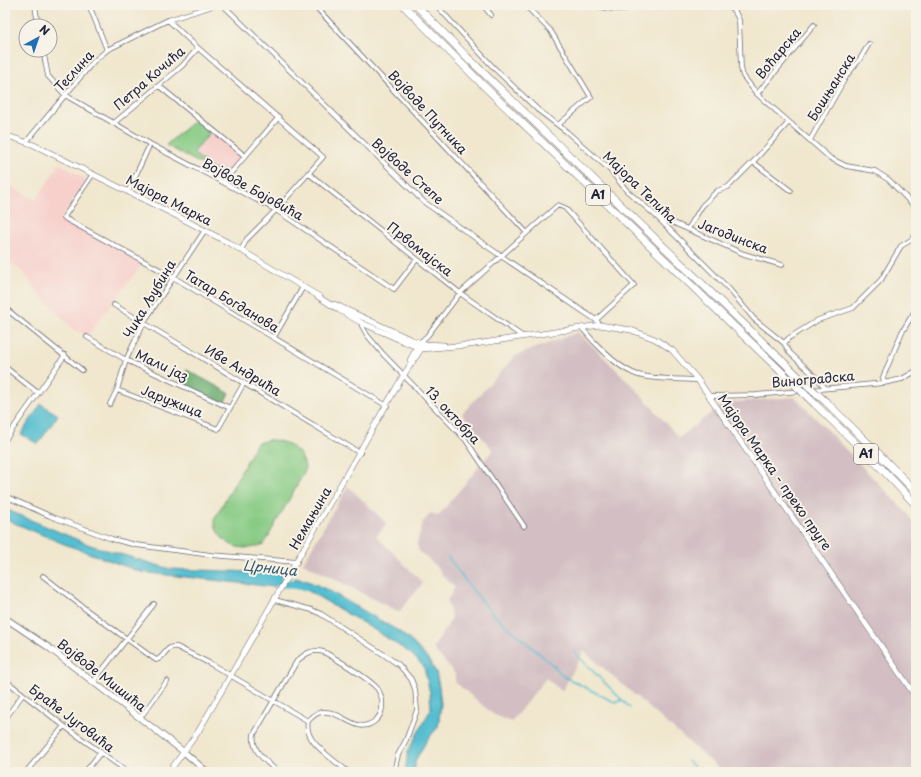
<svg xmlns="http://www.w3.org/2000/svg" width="921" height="777" viewBox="0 0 921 777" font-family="'Playpen Sans',sans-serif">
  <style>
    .built { fill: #f7d0cc }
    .industrial { fill: #d2bec3 }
    .green { fill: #87cb84; stroke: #547660 }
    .forest { fill: #6daf72; stroke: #486856 }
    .water { fill: #54bed0; stroke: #3b7086 }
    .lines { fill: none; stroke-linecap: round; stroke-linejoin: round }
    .stream { stroke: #54bed0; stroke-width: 1.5 }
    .river { stroke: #54bed0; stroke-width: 9 }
    .minor-casing { stroke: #6a676e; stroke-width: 5.5 }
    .tertiary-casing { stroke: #6a676e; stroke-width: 6 }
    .secondary-casing { stroke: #6a676e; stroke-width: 7 }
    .motorway-casing { stroke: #6a676e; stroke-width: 8 }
    .minor { stroke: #fff; stroke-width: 4 }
    .tertiary { stroke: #fff; stroke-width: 5 }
    .secondary { stroke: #fff; stroke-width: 5.5 }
    .motorway { stroke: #fff; stroke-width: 7 }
    .motorway-bridge-casing { stroke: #6a676e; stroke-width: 8; stroke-linecap: butt }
    .motorway-bridge { stroke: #fff; stroke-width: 7 }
    .labels { text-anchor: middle; stroke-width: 4; stroke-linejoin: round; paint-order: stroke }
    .shield { fill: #f7f3e8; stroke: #62616f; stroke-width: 1 }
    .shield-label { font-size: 12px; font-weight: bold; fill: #22223b }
    .street-label { font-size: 13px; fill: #22223b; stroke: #f7f3e8 }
    .water-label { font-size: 14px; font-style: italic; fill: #34596f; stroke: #f7f3e8 }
  </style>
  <rect width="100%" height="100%" fill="#f7f3e8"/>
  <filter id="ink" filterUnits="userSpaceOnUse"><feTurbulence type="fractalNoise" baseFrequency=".025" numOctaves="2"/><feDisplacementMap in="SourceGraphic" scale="8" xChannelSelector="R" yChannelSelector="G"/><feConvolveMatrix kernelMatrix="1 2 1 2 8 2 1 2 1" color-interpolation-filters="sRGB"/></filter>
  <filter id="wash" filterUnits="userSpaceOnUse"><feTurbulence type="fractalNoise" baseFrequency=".012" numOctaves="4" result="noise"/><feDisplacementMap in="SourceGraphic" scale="16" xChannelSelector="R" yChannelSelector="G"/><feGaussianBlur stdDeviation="0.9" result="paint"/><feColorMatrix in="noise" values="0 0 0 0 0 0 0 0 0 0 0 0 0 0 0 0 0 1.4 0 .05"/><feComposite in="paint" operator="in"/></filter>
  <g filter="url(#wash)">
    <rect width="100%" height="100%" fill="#f0e7ce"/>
    <path class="built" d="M197,118l46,36v3l-15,18 -5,1 -57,-31z
      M60,163l26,17 -24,37 82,45 -57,74 -13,-6 -37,-39 -12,-17 -20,-16v-75l31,17z"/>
    <path class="industrial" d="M578,332l58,57 43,49 45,-35 71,-6 113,117 8,14v244h-193l-139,-121 -22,40 -16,-13 -35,44 -18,-8 -38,-32v-8l-22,-26 19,-30 -5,-17 8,-14 -13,-12 -3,-6 -20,-18 -2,-7 6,-22 8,-9 7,3 55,-66 -31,-36 53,-58z
      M348,486l39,38 -11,12 47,47 -24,29 -96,-49z"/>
    <path class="green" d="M197,118l15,12 -19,23 21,17 1,-2 5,4 2,-2 2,1 2,-2 4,3 -2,3 -5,1 -57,-31z
      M268,440c14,0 30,6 35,21 2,2 2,7 2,10l-41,73c-22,10 -46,1 -50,-24l43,-77z"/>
    <path class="forest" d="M187,370l42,23 -5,10 -44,-21z"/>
    <path class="water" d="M41,404l17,11 -20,29 -17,-10z
      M5,509l85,36 80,24 114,4 -10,14 -133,-15 -77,-28 -59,-25z
      M295,578l13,3 20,9 72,42 13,11 14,15 9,14 3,15 2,17 -3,23 -11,13 -12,21v11h-10l3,-21 23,-42 -1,-16 -6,-26 -14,-14 -40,-26 -65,-38 -14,-3z"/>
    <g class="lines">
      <path class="stream" d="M448,557l21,29 25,29 61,52 8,9 49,25 5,1 5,-2
        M573,651l57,57
        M688,761l12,11"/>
      <path class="river" d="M267,580l37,6"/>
    </g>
  </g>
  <g filter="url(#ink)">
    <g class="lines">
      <defs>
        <path id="minor" d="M35,5l3,21
          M89,5l18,45
          M223,5l201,197 77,54 95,64 4,5
          M314,5l213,228
          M436,5l58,63 44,42 29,22 43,38 17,21 28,24 74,74 25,30 30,24 6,10 29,27 6,8
          M483,5l8,10
          M525,5l25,25 41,67 -33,28
          M594,5c18,6 30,5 48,0
          M724,5l5,2 6,5 4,8 2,48 2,8 14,18 73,64 16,8 29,5 14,9 27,28
          M168,20l30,28 125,109 -47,53 -29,29 -6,11
          M43,50l5,26 17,19 85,49 126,66 118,79 23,-30
          M159,86l86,70
          M757,94l57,-69
          M114,123l68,-57 16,-18
          M810,140l37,-65 13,-16 9,-15
          M26,142l67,-80 14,-12 61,-30 48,-15
          M753,162l38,29
          M308,173l152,120 62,43
          M93,174l-29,43 2,2 107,58 214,129
          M223,182l56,-65
          M128,192l22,-48
          M658,216l86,38 38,11
          M688,229l14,-23 15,-15 11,-4 25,-25 36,-40
          M114,305l246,148
          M5,308l77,62
          M362,323v3l5,9 16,19 82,85 59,87
          M582,328c12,15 33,37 51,45 14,7 49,6 65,7
          M87,337l39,23 104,48
          M274,337l29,-50
          M420,342l7,-6 33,-43 98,-88 7,3 69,77 -38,35
          M784,343l5,-5 29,-18 35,-12 28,-28 20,-34 10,-6 5,-6
          M5,367l33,26
          M884,383l-1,-6 19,-45 14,-23
          M117,390l101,39 26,-46
          M710,396l46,-1 128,-12 18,-4 14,-8
          M110,404l7,-14 9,-30 18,-38 61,-92
          M5,440l60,-85
          M5,496l45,20 62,23 24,6 75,10 86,7
          M43,576l45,35 68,49c9,-2 9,-15 21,-13l34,17 97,57
          M275,600l37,10 9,4 62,40 16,11 12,14 4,10 2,21 -11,30 -8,15 -4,17
          M5,680l59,46 64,46
          M93,682l61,-78
          M140,718l27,-37
          M5,719l18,-25
          M308,721c-1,5 -1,10 2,15 5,12 28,27 38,36
          M26,772l38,-46
          M85,772l16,-20
          M278,772c-11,-10 -27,-20 -24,-38l43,-73c9,-8 15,-12 27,-9 14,8 42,25 53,36 2,3 4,7 5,11 1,8 0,15 -5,20 -18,18 -33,-6 -50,-7 -9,-1 -13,3 -19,9"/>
        <path id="tertiary" d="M5,135l29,10 145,72 50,26 91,54
          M317,296l22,14 23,13 59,26 48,-4 131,-20 31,5 24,9 17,11 26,30 218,317
          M334,304l78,36 13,4 19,1
          M410,360l9,-16
          M169,772l29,-40 205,-356 20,-30"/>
        <path id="secondary" d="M5,618l43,29 136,105 23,20"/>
        <path id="motorway" d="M403,5l81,81 309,297
          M416,5l51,52 337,325
          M826,402l50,49 40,41
          M815,404l66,64 35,37"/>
      </defs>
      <use href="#minor" class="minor-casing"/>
      <use href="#tertiary" class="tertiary-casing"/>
      <use href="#secondary" class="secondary-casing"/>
      <use href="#motorway" class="motorway-casing"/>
      <use href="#minor" class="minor"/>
      <use href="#tertiary" class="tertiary"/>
      <use href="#secondary" class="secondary"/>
      <use href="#motorway" class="motorway"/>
      <defs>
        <path id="motorway-bridge" d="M804,382l22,20
          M793,383l22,21"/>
      </defs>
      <use href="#motorway-bridge" class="motorway-bridge-casing"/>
      <use href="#motorway-bridge" class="motorway-bridge"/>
    </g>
  </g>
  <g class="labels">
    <g class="shield">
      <rect x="586" y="185" width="24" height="20" rx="3"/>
      <rect x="854" y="444" width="24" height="20" rx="3"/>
    </g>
    <g class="shield-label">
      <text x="598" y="199">A1</text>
      <text x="866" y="458">A1</text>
    </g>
    <g class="street-label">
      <text transform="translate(778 53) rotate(-50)" y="5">Воћарска</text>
      <text transform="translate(74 71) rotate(-48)" y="5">Теслина</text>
      <text transform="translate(149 78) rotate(-41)" y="5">Петра Кочића</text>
      <text transform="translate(831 87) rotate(-58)" y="5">Бошњанска</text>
      <text transform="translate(428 112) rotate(47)" y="5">Војводе Путника</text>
      <text transform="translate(408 171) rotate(42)" y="5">Војводе Степе</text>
      <text transform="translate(640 187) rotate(44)" y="5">Мајора Тепића</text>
      <text transform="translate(253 189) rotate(29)" y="5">Војводе Бојовића</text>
      <text transform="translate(169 200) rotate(27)" y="5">Мајора Марка</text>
      <text transform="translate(733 236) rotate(21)" y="5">Јагодинска</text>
      <text transform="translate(420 249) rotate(38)" y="5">Првомајска</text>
      <text transform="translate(149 299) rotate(-59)" y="5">Чика Љубина</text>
      <text transform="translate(232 301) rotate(31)" y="5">Татар Богданова</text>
      <text transform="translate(162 365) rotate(25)" y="5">Мали јаз</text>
      <text transform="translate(243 370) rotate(31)" y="5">Иве Андрића</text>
      <text transform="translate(813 379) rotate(-5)" y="5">Виноградска</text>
      <text transform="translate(172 401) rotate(22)" y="5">Јаружица</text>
      <text transform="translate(453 415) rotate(47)" y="5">13. октобра</text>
      <text transform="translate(775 472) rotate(55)" y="5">Мајора Марка - преко пруге</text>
      <text transform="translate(310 518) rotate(-60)" y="5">Немањина</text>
      <text transform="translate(102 675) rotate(38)" y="5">Војводе Мишића</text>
      <text transform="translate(72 718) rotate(37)" y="5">Браће Југовића</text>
    </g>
    <g class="water-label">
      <text transform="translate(270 568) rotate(6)" y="5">Црница</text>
    </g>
  </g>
  <rect width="921" height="777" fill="none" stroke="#f7f3e8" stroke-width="20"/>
  <g transform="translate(38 38) rotate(40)"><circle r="19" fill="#f7f3e8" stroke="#a29fa3"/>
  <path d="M0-3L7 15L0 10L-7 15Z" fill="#1f6fb2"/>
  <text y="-6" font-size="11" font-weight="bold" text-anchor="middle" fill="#22223b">N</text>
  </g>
</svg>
